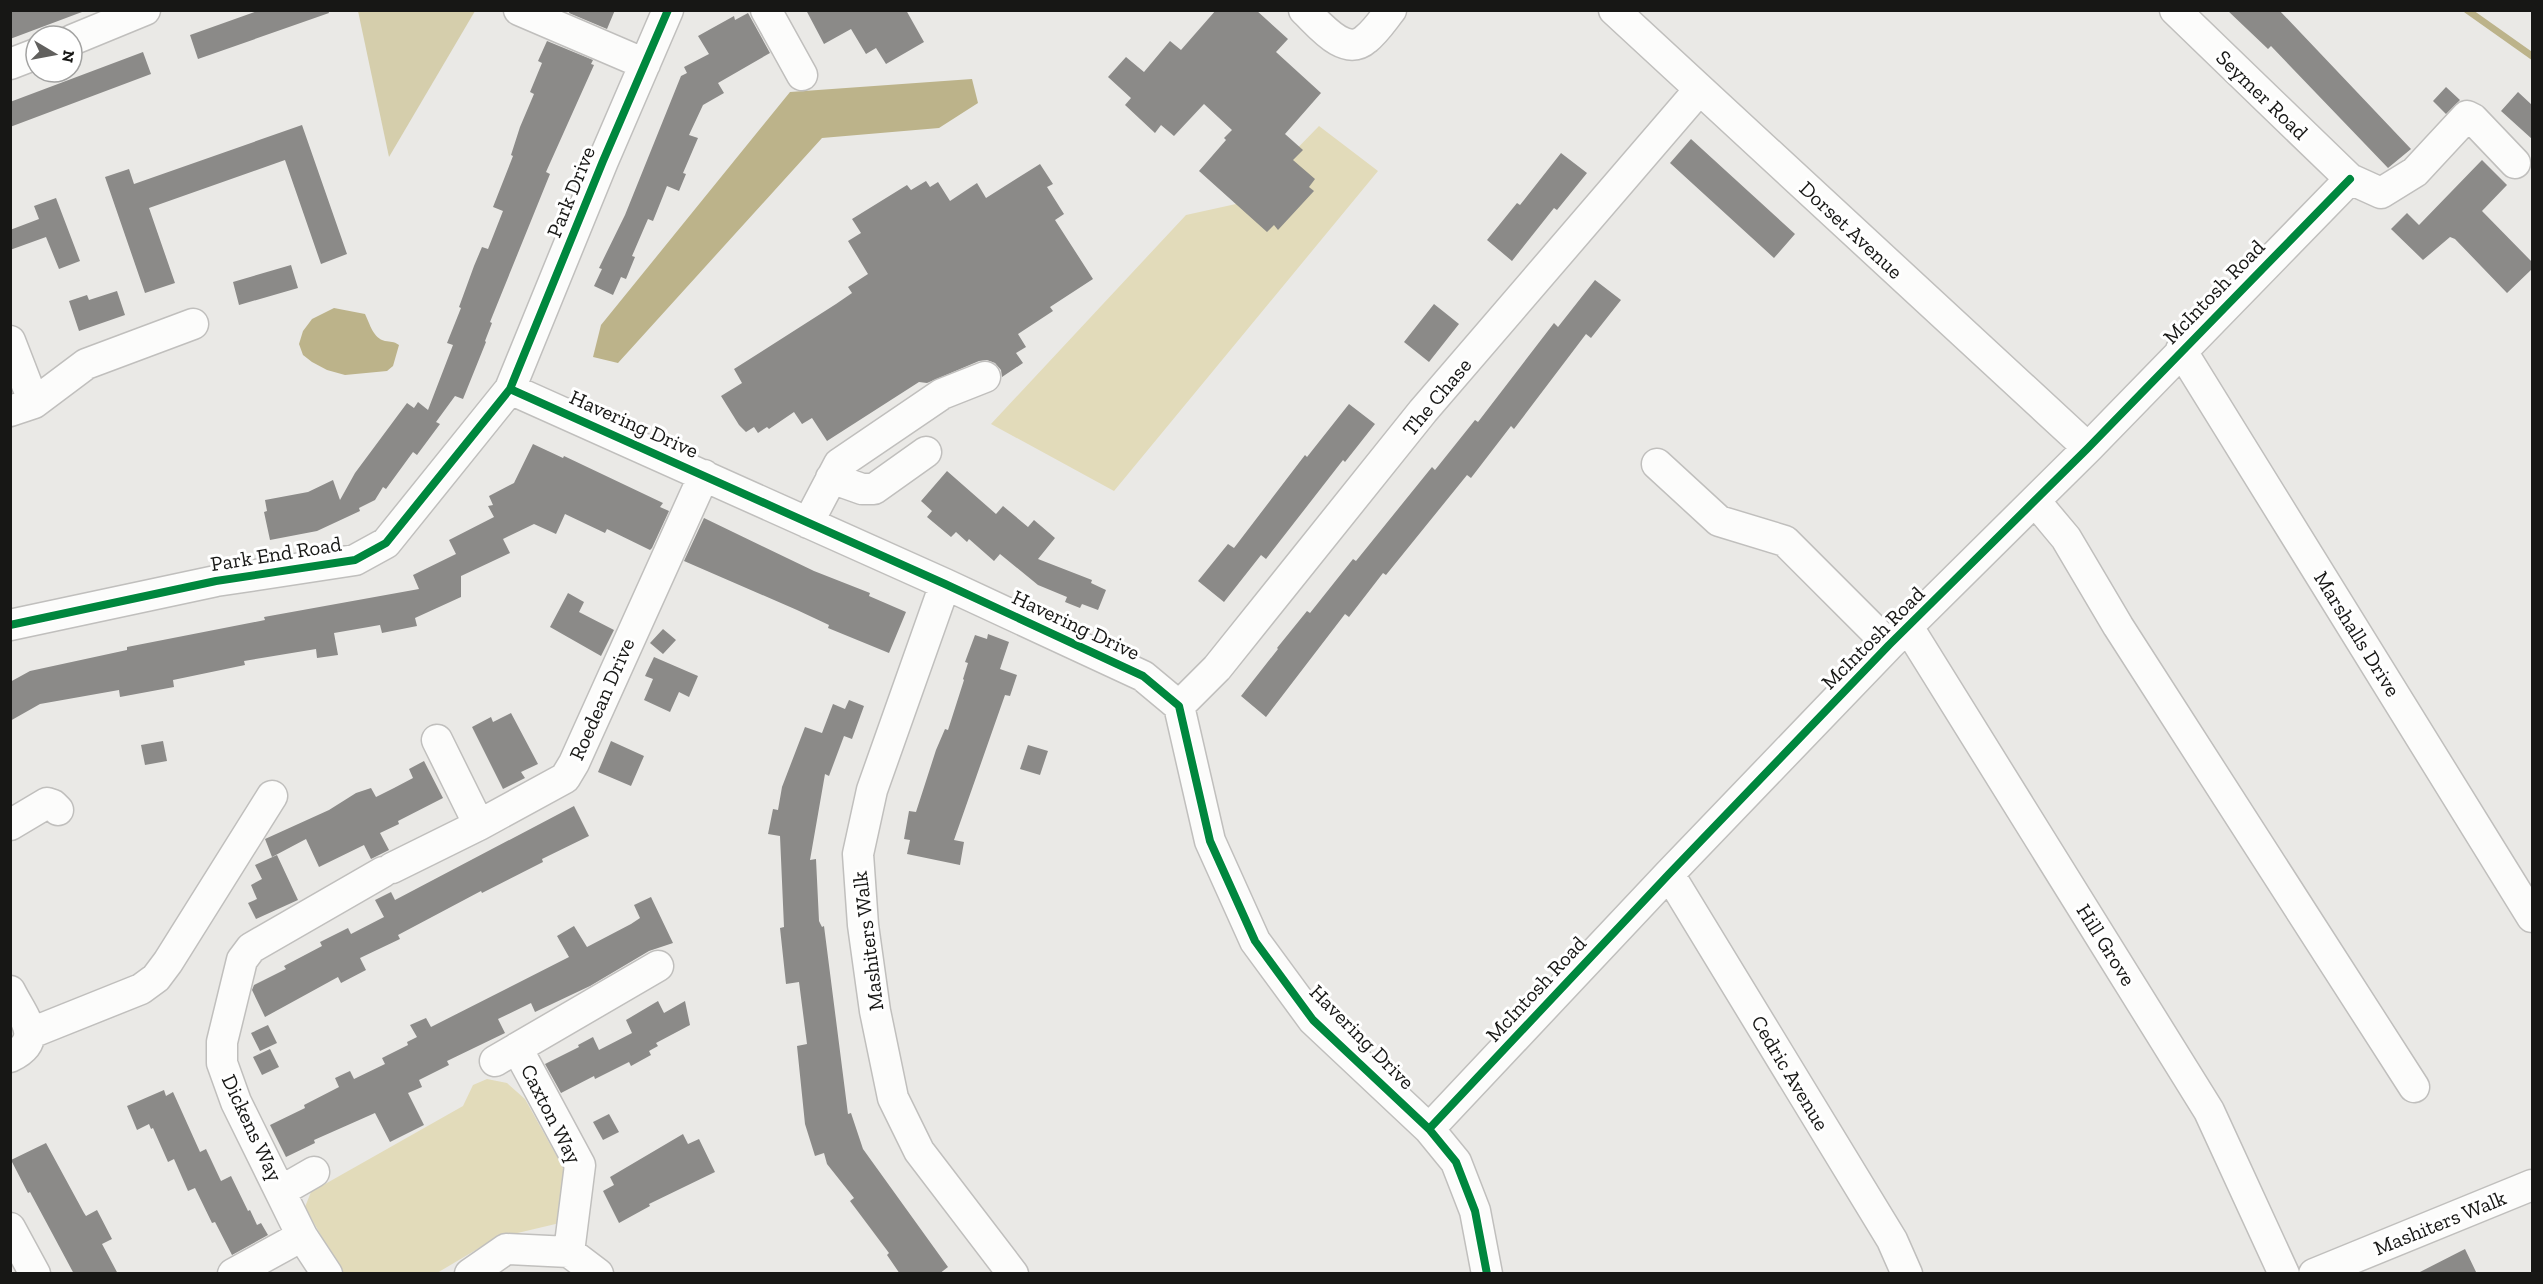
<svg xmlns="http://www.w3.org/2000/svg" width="2543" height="1284" viewBox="0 0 2543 1284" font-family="'Zilla Slab',serif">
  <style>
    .green { fill: #e2dbba }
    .forest { fill: #d5ceac }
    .water { fill: #bcb38a }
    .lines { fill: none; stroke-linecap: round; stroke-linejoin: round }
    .stream { stroke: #bcb38a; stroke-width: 7 }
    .building { fill: #8b8a88 }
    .minor-casing { stroke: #c0bfbd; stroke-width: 33 }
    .minor { stroke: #fcfcfb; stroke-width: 30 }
    .cycleway-casing { stroke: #fff; stroke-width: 11 }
    .cycleway { stroke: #00873e; stroke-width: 8 }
    .labels { text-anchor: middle; stroke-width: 6; stroke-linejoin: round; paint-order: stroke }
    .street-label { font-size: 21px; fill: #171715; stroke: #fff }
  </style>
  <rect width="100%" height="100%" fill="#eae9e6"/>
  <path class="green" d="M1319,126l59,45 -264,320 -123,-67 195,-209 59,-13z
    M487,1079l20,4 18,16 45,81 -6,42 -68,16 -59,35h-95l-37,-66 6,-15 152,-86 10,-21z"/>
  <path class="forest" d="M358,11h117l-86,146z"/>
  <path class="water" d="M972,79l6,24 -39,25 -117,10 -204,225 -25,-6 8,-32 189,-233z
    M334,308l31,6c5,10 8,24 20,27 6,1 8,0 14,4l-6,21 -6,5 -42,4 -18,-5 -15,-8 -9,-7 -4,-11 4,-13 9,-12z"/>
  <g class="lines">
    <path class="stream" d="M2467,10l65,46"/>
  </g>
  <path class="building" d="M10,10h72v2l-72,27z
    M260,10h68l1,3 -131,46 -8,-24z
    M570,10h45l-8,19 -38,-16z
    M806,10h100l18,32 -38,22 -10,-16 -10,6 -15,-25 -27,15z
    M1216,10h40l32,29 -12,13 45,41 -36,41 18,16 -10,10 22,19 -6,8 5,4 -36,39 -4,-5 -7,7 -68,-61 27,-31 -2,-2 8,-8 -28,-26 -30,32 -13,-11 -6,8 -30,-28 6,-7 -23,-21 18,-20 18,15 26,-31 11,9z
    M2227,10h52l132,139 -23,19 -117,-122 -3,3z
    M748,13l22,40 -52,30 6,10 -21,12 -14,30 9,3 -15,35 3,1 -7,17 -12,-5 -14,35 -5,-2 -16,37 3,1 -9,22 -5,-2 -8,18 -19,-9 8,-17 -3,-1 26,-53 56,-139 6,-3 -3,-6 25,-13 -11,-18 36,-20 1,4z
    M547,41l46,19 -2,4 3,1 -48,107 4,2 -60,148 2,1 -7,18 1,1 -23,57 -8,-3 -19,26 4,2 -23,31 -4,-3 -27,37 -3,-2 -8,13 -16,8 1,3 -43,20 -47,9 -6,-28 3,-1 -2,-11 43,-8 25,-12 7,20 15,-27 52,-70 7,5 4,-6 10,8 25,-65 -6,-2 14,-35 -2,-1 15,-41 8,-19 6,2 15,-38 -10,-4 20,-51 -2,-1 9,-28 14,-33 -4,-2 12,-29 -4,-2z
    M143,52l8,22 -141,53v-25z
    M2446,87l14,13 -14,14 -13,-13z
    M2518,92l14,13v34l-31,-28z
    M302,125l45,129 -26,10 -36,-104 -136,48 26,75 -30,10 -40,-116 24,-8 5,15z
    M1691,139l104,95 -21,24 -104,-95z
    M1561,153l26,20 -30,37 -3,-2 -42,53 -25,-21 30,-37 3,2z
    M2482,160l25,25 -25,26 50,51v7l-25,24 -52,-54 -5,-2 -27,23 -32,-31 16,-16 12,12z
    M1040,164l13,20 -6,3 17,27 -9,6 38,59 -43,28 3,4 -35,23 8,13 -10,6 7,10 -21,14 -1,-7 -6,-7 -8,-3 -8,1 -52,22 -8,-1 -92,59 -15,-23 -10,6 -8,-12 -25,17 -2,-2 -9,6 -4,-6 -8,5 -7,-7 -18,-29 21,-13 -8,-14 102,-65 16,-11 -4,-6 20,-13 -20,-33 13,-8 -9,-14 55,-34 4,5 15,-9 4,6 8,-5 12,19 27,-18 9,15z
    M56,198l24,63 -21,8 -13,-32 -36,13v-20l29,-11 -5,-13z
    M291,265l7,23 -59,17 -6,-23z
    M1595,280l26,20 -30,38 -5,-4 -72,95 -3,-3 -40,52 -4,-3 -81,100 -3,-2 -34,44 -4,-3 -79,103 -25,-21 37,-47 -1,-1 30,-37 3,2 43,-54 3,2 76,-94 3,3 40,-50 3,2 76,-99 4,4z
    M117,291l8,24 -46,16 -10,-30 18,-6 2,5z
    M1434,304l25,20 -30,38 -25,-20z
    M1349,404l26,20 -30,38 -2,-2 -77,99 -5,-4 -37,47 -26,-21 30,-37 6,4 71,-93 2,2z
    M533,444l30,14 1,-2 99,47 -3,4 9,4 -17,37 -2,2 -43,-21 -2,4 -40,-19 -9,20 -22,-10 -31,15 7,14 -49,23v21l-46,21 2,8 -35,7 -2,-8 -46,8 4,22 -21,3 -1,-9 -72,12 1,4 -72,15 1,7 -54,10 -1,-7 -79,14 -30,17v-39l20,-11 97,-21v-3l138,-27 -1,-3 155,-28 -6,-14 43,-21 -7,-14 45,-23 -6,-11 5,-1 -4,-9 25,-13z
    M947,471l49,43 7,-8 25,21 6,-7 21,18 -17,21 54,21 -1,3 15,7 -8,20 -16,-6 -2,4 -15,-6 2,-5 -29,-12 -38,-31 -6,7 -25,-22 -2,3 -11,-10 -5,5 -24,-20 5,-6 -11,-10z
    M704,518l110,53 56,22 -1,3 37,16 -17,41 -61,-25 1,-3 -32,-15 -113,-49z
    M568,593l16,9 -5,10 35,18 -13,26 -51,-29z
    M663,629l13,11 -13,14 -13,-11z
    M988,634l21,8 -9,27 17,6 -7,21 -5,-1 -51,145 10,2 -4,23 -53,-11 3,-14 -6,-1 5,-28 7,1 20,-62 9,-21 3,1 16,-50 -1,-1 5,-16 -3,-1 10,-27 12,4z
    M654,657l44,19 -9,21 -10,-5 -9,20 -26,-12 9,-21 -8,-3z
    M849,700l15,6 -12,33 -8,-3 -15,40 -4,-2 -15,86 6,-1 3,62 3,6 2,-1 24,188 3,-1 12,36 85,118 -9,7h-39l-13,-19 2,-2 -39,-52 4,-3 -27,-34 -3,-11 -9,3 -10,-32 -8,-78 10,-2 -8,-62 -13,2 -6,-56 4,-1 -4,-91 -12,-2 5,-25 5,1 4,-23 23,-60 17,6 11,-29 12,5z
    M511,713l27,51 -17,8 4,6 -22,11 -31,-62 19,-10 2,5z
    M163,741l4,20 -22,4 -4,-20z
    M611,741l33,15 -13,30 -33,-14z
    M1028,745l20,6 -8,24 -20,-6z
    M424,761l19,37 -45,23 1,3 -19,9 9,17 -18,9 -7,-14 -45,22 -13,-28 -34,18 -7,-18 64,-29 27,-17 15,-5 5,9 18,-9 19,-10 -4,-9z
    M574,806l15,30 -47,23 1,3 -61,31 -1,-2 -83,44 2,4 -40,19 6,12 -25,13 -3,-6 -73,40 -13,-27 2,-5 32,-16 -2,-3 38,-20 -2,-4 28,-14 3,6 33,-17 -9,-17 16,-8 4,8z
    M277,855l21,45 -42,19 -8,-16 9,-4 -6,-14 11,-6 -7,-14z
    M651,897l22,46 -24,8 -59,35 -55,26 -4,-9 -33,16 7,14 -58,28 2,4 -30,15 3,7 -14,6 16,32 -34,17 -15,-29 -61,27 1,3 -29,14 -16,-32 35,-17 -1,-3 35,-18 -4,-9 15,-7 4,8 31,-15 -3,-6 26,-13 -1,-3 10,-5 -7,-12 16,-7 5,9 138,-70 -12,-21 17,-10 13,21 44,-23 9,-6 -6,-13z
    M658,1001l6,12 21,-12 5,24 -34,18 2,3 -9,5 2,4 -20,11 -2,-4 -34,17 -1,-3 -33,17 -16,-29 34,-17 -1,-2 15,-8 6,13 33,-17 -6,-13z
    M268,1025l9,18 -17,8 -9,-18z
    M270,1049l9,18 -17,8 -9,-18z
    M164,1090l2,6 7,-4 27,60 6,-3 15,32 10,-5 17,35 2,-1 7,15 4,-2 7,12 -36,20 -17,-33 -3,1 -17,-35 -7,3 -14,-32 -6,3 -15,-34 -2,1 -2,-5 -12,6 -10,-24z
    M609,1114l10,18 -16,8 -10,-18z
    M683,1134l5,10 11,-5 16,33 -66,32 1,2 -31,17 -16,-32 11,-6 -4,-8z
    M46,1143l38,70 2,3 11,-6 15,29 -10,5 16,30h-44l-44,-82 -2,1 -17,-33z
    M2465,1249l12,25h-61z"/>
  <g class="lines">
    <defs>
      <path id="minor" d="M519,10l126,54
        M766,10l36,65
        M1304,10c15,14 41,48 62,29 10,-8 17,-19 25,-29
        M1614,10l474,438
        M2175,10l175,169 31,14 34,-21 52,-56 6,3 42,44
        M72,40l73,-30
        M10,64l26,-10
        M10,341l24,62
        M2181,350l351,567
        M510,389l435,195 198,92 36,30 31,135 45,100 58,79 116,109 27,33 19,49 12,63
        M10,411l24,-8 52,-39 107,-40
        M1657,464l62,57 66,20 104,104
        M831,478l31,11h12l52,-37
        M2035,501l31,37 52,88 296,461
        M808,523l31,-59 103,-70 43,-17
        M945,584l-73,206 -14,64 5,71 12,86 18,87 26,53 94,123
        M10,625l206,-44 139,-21 31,-17 124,-154 93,-228 65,-151
        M1908,627l301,484 75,163
        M1179,706l38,-38 206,-257 276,-321
        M437,740l42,85
        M10,825l37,-22 6,2 5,5
        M392,868l87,-43 86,-47 9,-15 130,-288
        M1669,874l223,366 15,34
        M10,991c13,26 36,49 0,66
        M31,1033l110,-44 15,-11 12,-16 104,-166
        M517,1048l63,117 -11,87
        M495,1061l163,-95
        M1429,1129l240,-255 220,-229 199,-197 262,-269
        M281,1191l33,-19
        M10,1228l25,46
        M233,1274l69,-38
        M327,1274l-25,-38 -66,-134 -14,-39v-21l20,-82 9,-12 132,-76
        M470,1274l36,-25 63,3 29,22
        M2314,1274l218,-89"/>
    </defs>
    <use href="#minor" class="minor-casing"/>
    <use href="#minor" class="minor"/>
    <defs>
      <path id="cycleway" d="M510,389l435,195 198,92 36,30 31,135 45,100 58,79 116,109 27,33 19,49 12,63
        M10,625l206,-44 139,-21 31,-17 124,-154 93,-228 65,-151
        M1429,1129l240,-255 220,-229 199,-197 262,-269"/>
    </defs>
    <use href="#cycleway" class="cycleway-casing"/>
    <use href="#cycleway" class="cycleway"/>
  </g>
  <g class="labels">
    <g class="street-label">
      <text transform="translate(2262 95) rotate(44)" y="7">Seymer Road</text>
      <text transform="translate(571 192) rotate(-68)" y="7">Park Drive</text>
      <text transform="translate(1851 230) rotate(43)" y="7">Dorset Avenue</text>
      <text transform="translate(2214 292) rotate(-46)" y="7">McIntosh Road</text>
      <text transform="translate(1437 397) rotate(-50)" y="7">The Chase</text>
      <text transform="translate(634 424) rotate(24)" y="7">Havering Drive</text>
      <text transform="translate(276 554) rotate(-9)" y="7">Park End Road</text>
      <text transform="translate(1076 625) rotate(25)" y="7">Havering Drive</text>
      <text transform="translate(2357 634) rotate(58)" y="7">Marshalls Drive</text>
      <text transform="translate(1873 638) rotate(-45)" y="7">McIntosh Road</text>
      <text transform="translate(602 699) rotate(-66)" y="7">Roedean Drive</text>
      <text transform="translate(868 941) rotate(-97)" y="7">Mashiters Walk</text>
      <text transform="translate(2106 945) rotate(58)" y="7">Hill Grove</text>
      <text transform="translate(1536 989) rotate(-47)" y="7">McIntosh Road</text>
      <text transform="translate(1362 1037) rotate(45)" y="7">Havering Drive</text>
      <text transform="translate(1790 1073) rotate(59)" y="7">Cedric Avenue</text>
      <text transform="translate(551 1114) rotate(63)" y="7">Caxton Way</text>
      <text transform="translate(252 1128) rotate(65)" y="7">Dickens Way</text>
      <text transform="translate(2440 1223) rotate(-22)" y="7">Mashiters Walk</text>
    </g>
  </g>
  <rect width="2543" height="1284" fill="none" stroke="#171715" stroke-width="24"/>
  <g transform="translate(54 54) rotate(100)"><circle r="28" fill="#ffffff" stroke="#a2a2a1" stroke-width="1.5"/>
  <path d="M0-4.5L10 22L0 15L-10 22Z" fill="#61605e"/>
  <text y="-9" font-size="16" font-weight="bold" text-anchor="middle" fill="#171715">N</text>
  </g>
</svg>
